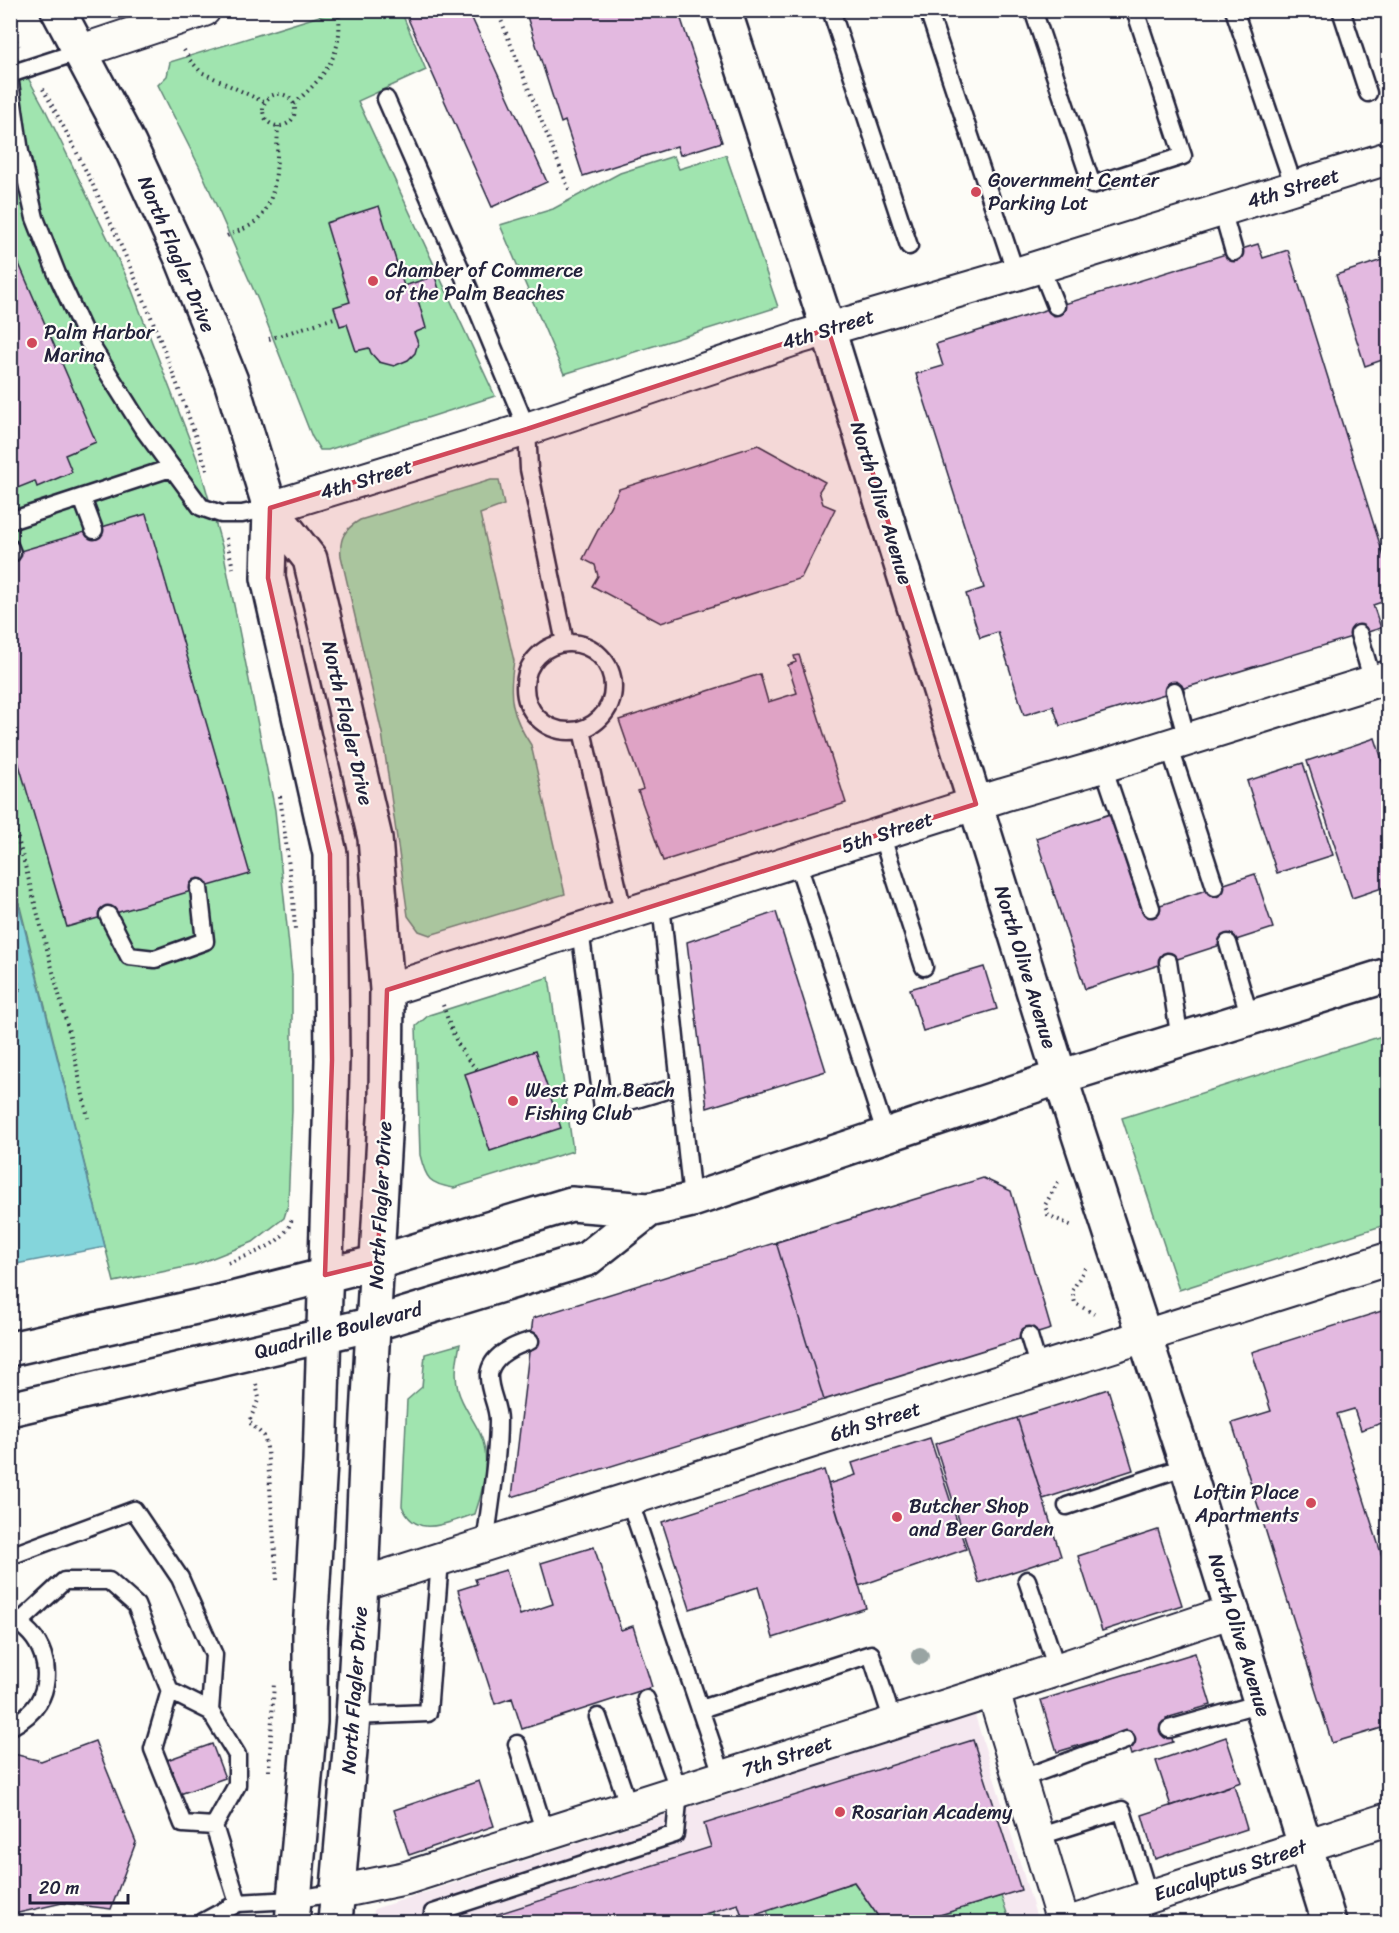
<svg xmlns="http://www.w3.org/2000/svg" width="1399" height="1933" viewBox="0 0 1399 1933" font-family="Sriracha,sans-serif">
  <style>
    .built { fill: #f5e8f0 }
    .green { fill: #a0e4af; stroke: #618375; stroke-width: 1.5 }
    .water { fill: #84d5db; stroke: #5d8d9b; stroke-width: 1.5 }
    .building { fill: #e3b9e0; stroke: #22223b; stroke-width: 1.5 }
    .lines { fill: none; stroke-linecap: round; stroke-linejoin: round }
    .service-casing { stroke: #22223b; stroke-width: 21 }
    .minor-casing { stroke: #22223b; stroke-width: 36 }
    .tertiary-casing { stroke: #22223b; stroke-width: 38 }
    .primary-casing { stroke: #22223b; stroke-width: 38 }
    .path { stroke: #22223b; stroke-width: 4; stroke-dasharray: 1.5 4.5; stroke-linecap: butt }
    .service { stroke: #fdfcf7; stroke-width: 16 }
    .minor { stroke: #fdfcf7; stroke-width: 32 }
    .tertiary { stroke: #fdfcf7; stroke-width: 33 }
    .primary { stroke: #fdfcf7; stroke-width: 33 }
    .tree { fill: #99a4a3 }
    .marked { fill: #d1495b; fill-opacity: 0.2; stroke: #d1495b; stroke-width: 4.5; stroke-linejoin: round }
    .poi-dot { fill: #d1495b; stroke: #fdfcf7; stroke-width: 2 }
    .labels { text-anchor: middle; stroke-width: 4.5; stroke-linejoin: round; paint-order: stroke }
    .poi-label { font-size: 20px; fill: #22223b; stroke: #fdfcf7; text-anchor: start }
    .street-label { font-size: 20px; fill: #22223b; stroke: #fdfcf7 }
  </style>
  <rect width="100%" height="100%" fill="#fdfcf7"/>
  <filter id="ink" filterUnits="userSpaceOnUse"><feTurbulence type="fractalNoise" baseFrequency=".0167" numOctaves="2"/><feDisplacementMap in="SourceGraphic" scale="12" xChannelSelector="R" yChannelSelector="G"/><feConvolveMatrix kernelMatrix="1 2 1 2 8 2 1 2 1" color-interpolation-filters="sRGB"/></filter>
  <g filter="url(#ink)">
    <path class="built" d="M975,1715l63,207h-665l1,-13z"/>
    <path class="green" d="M336,11h65l25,59 -68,31 137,295 -167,54h-8l-8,-13 -54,-137 -59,-134 -41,-81 9,-9 3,-14z
      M10,45l34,62 84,173 71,184 24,86 52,260 17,165v135l-4,95 -4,13 -31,24 -58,23 -81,17 -103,-411z
      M726,155l52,152 -214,67 -64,-149 53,-16 67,-36 54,-17 5,13z
      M491,480h8l5,25 -24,9 34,147c-6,36 -3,54 17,84l34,149 -135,41 -11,-4 -11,-15 -26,-183 -41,-177c-2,-18 4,-27 19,-36z
      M549,977l24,174 -119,37c-25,-4 -28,-9 -34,-33l-4,-129 13,-11z
      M1388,1034v190l-209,66 -57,-172z
      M460,1344c-3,15 -6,31 -2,46 4,16 17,31 23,46 10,23 2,55 -6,78 -27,8 -59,27 -73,-8l5,-106 15,-13 3,-33z
      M854,1882l28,40h-111l-4,-12z
      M1001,1896l9,26h-93z
      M713,1912l3,10h-38z"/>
    <path class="water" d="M10,871l95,376 -94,18h-1z"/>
    <path class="building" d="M404,10h83l-16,6 76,166 -55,25z
      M525,10h153l44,132 -42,13 -3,-9 -94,30 -18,-55 -4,2z
      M379,206l25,80 31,-10 5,17 -22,7 8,28 -12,5 4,10 -3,10 -7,7 -14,6 -15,-4 -8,-9 -2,-5 -13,3 -9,-27 -7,2 -6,-19 16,-5 -24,-79z
      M10,243l86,199 -31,13 7,17 -35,15 -2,-6 -25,10z
      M1258,244l5,14 25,-8 100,320v30l-15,5 8,23 -321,98 -7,-20 -29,9 -26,-83 -18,6 -14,-44 18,-6 -68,-214 27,-8 -7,-22z
      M1388,258v100l-23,8 -29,-91z
      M758,445l67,37 -6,9 4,13 12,5 -34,69 -140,45 -69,-37 6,-10 -3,-11 -12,-6 36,-70z
      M146,514l104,360 -183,53 -57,-193v-180z
      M799,655l47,148 -183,58 -25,-70 5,-2 -24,-69 141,-46 8,28 29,-9 -9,-28 8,-3 -2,-6z
      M1375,738l13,40v108l-36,12 -45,-137z
      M1303,763l30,92 -56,18 -30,-92z
      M1110,814l32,97 113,-37 18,54 -188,61 -49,-151z
      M776,912l50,159 -119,37 -20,-166z
      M984,967l13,42 -74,22 -13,-42z
      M535,1051l26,77 -71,23 -25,-77z
      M983,1178l28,13 40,138 -539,168 21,-179z
      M983,1178l28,13 40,138 -227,71 -48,-158z
      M1388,1309v112l-27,9 -7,-21 -17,5 51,161v162l-3,-10 -53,16 -100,-320 39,-12 -19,-59z
      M1108,1389l25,81 -90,29 -26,-81z
      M1017,1418l44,138 -82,27 -44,-139z
      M930,1438l36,111 -107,37 -31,-102 28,-9 -4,-12z
      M824,1470l42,138 -93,30 -15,-51 -68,22 -28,-87z
      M1158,1530l24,75 -80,26 -24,-75z
      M594,1547l27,83 12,-4 19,61 -130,42 -10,-31 -17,6 -37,-114 19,-6 -2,-5 31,-9 14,45 33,-11 -12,-41z
      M1195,1653l16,52 -45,13 7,24 -42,13 -7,-23 -67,20 -16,-52z
      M1226,1737l15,45 -70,24 -15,-45z
      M973,1740l48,150 -104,32h-35l-28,-40 -111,37 -5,-15 -60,18h-192l-1,-4 226,-71 -7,-23z
      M95,1741l41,101 -25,67 -49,-6 -48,11 -4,-1v-160l31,8z
      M212,1744l13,34 -45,16 -13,-34z
      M479,1781l15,45 -85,29 -15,-45z
      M1234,1785l13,44 -92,30 -13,-44z"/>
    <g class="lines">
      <defs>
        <path id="service" d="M831,10l78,236
          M928,10l88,264
          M1033,10l59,175 91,-29 -48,-146
          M1234,10l60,177
          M1341,10l27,83
          M10,74l71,-23
          M10,83l10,69 15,66 22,56 31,67 54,86 59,80 20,7h21l28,-6
          M386,99l75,171 66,159 2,40 36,174
          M1222,210l12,42
          M1040,266l16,40
          M82,498l12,32
          M10,521l161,-53
          M10,548l2,5
          M1359,634l14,48
          M525 687a44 44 0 1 1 88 0a44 44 0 1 1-88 0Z
          M1174,691l13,49
          M582,730l42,186
          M1169,745l46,142
          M1103,766l48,142
          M881,834l43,133
          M797,861l89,274
          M661,904l31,296
          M108,915l21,41 26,3 50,-18 -6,-53
          M580,929l23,180 77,-23
          M1228,943l22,75
          M1168,962l12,78
          M1029,1336l10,33
          M629,1499l94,278
          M1067,1506l120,-40
          M485,1545c5,-41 13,-84 13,-125 0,-15 -10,-30 -9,-45 2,-20 25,-29 41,-34
          M10,1556l124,-46 46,68 34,77 -4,56
          M1027,1580l30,89
          M10,1620c32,11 46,54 28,83 -6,10 -17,18 -28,24
          M19,1623l45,-42h45l27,24 34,86 -17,58 30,75 31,2
          M170,1691l40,20 27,44v30l-23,41 24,77
          M701,1709l170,-55 22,68
          M353,1716l75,-3 12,-153
          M598,1717l31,90
          M1169,1729l92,-26
          M517,1744l28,89
          M1020,1779l106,-39
          M1037,1837l85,-27 27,87
          M203,1922l35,-19 55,-3 45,-8
          M433,1922v-9l242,-79 4,-43 -33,-92"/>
        <path id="minor" d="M81,51l123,-41
          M270,508l257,-79 271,-91 218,-64 372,-116
          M387,990l616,-195 100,-29 285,-89
          M361,1584l1027,-325
          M993,1691l70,231
          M338,1892l68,-14 587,-187 240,-80
          M1072,1922l316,-103"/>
        <path id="tertiary" d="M58,10l71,134 54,117 48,120 39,127 -2,70 62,276 2,206 -12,402 -10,170v90l-18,200
          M724,10l104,319 232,748 127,389 142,456
          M270,508l40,51 65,279 12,152 -1,111 -18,315 -7,168 -8,132 -18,206"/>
        <path id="primary" d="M10,1349l226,-51 142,-36 193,-58 78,6 43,-10 368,-123 328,-102
          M10,1409l363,-85 214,-65 62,-49"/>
      </defs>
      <use href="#service" class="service-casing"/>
      <use href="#minor" class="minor-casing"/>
      <use href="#tertiary" class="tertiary-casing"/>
      <use href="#primary" class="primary-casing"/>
      <path class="path" d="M497,10l73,182
        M10,30l9,16
        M184,50l5,9 12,13 63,30
        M43,89c68,122 121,251 165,384
        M263 110a16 16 0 1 1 32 0a16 16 0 1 1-32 0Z
        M294,104c30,-27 51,-50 44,-94
        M227,236c8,-4 18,-7 26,-12 28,-21 23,-67 25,-98
        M269,339l68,-22
        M226,538l7,30
        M280,796l13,102 2,31
        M10,809l60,227 18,82
        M10,960l9,29 -9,3
        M443,1005c8,24 15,47 34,64
        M1058,1182l-13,23 3,10 24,11
        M228,1263c24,-10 57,-17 64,-45
        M1085,1268l-13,23 3,12 19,11
        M256,1384l3,14 -10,24 15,14 3,12 10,132
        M269,1771l5,-88"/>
      <use href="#service" class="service"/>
      <use href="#minor" class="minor"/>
      <use href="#tertiary" class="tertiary"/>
      <use href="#primary" class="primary"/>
    </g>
    <circle class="tree" cx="920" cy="1656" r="9"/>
  </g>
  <path class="marked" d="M828,329l148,475 -589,186 -9,272 -53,13 7,-215 -2,-206 -62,-276 2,-70 257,-79z"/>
  <g class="poi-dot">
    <circle cx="976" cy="192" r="6"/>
    <circle cx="373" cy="281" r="6"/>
    <circle cx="32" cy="343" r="6"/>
    <circle cx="513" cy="1101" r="6"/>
    <circle cx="1311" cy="1503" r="6"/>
    <circle cx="897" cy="1517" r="6"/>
    <circle cx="840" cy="1812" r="6"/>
  </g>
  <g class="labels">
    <g class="poi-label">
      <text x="988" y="187">Government Center<tspan x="988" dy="23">Parking Lot</tspan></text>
      <text x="385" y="277">Chamber of Commerce<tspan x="385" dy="23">of the Palm Beaches</tspan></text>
      <text x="44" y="339">Palm Harbor<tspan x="44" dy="23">Marina</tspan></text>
      <text x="525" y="1097">West Palm Beach<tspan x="525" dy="23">Fishing Club</tspan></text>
      <text x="1299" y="1499" text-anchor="end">Loftin Place<tspan x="1299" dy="23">Apartments</tspan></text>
      <text x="909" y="1513">Butcher Shop<tspan x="909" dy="23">and Beer Garden</tspan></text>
      <text x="852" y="1819">Rosarian Academy</text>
    </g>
    <g class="street-label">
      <text transform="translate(1293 188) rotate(-17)" y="7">4th Street</text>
      <text transform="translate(177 254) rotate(67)" y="7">North Flagler Drive</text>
      <text transform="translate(828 329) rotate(-17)" y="7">4th Street</text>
      <text transform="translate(366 479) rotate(-17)" y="7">4th Street</text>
      <text transform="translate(882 503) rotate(73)" y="7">North Olive Avenue</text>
      <text transform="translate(348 723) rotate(77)" y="7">North Flagler Drive</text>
      <text transform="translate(887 832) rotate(-18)" y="7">5th Street</text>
      <text transform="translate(1026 967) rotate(73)" y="7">North Olive Avenue</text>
      <text transform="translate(380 1205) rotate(-87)" y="7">North Flagler Drive</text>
      <text transform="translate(338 1330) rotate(-15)" y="7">Quadrille Boulevard</text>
      <text transform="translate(875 1421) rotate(-17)" y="7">6th Street</text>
      <text transform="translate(1240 1635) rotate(73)" y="7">North Olive Avenue</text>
      <text transform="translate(354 1690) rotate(-86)" y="7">North Flagler Drive</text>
      <text transform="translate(787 1756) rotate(-18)" y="7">7th Street</text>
      <text transform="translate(1230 1870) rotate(-18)" y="7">Eucalyptus Street</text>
    </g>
  </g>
  <rect width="1399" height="1933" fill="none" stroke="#fdfcf7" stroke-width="36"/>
  <rect x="18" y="18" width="1363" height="1897" fill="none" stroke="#22223b" stroke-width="2" filter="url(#ink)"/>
  <path d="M30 1894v9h98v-9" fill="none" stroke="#22223b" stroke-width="3"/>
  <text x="39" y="1894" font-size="18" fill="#22223b" stroke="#fdfcf7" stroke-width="4.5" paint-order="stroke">20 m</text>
</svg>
